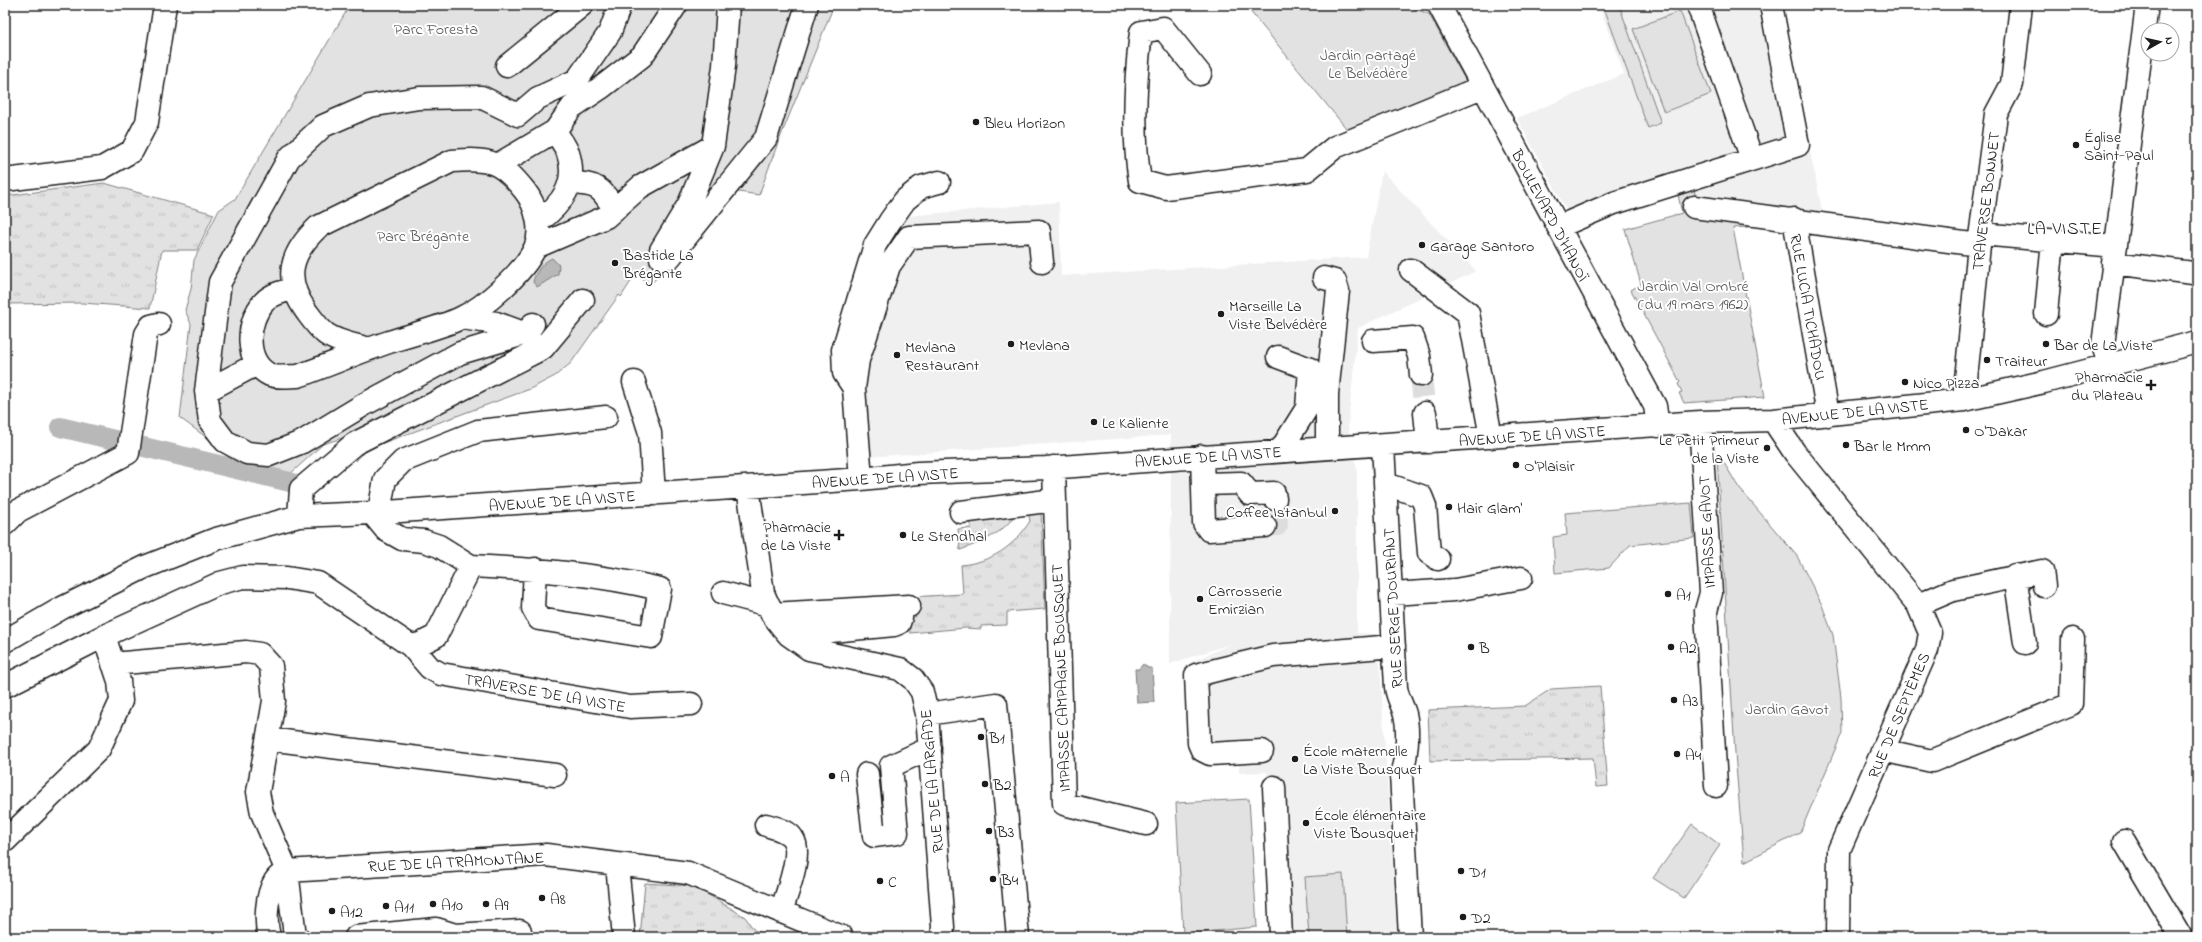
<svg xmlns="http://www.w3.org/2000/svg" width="2202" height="942" viewBox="0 0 2202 942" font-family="'Indie Flower',sans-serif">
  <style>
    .built { fill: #f0f0f0 }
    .grass { fill: url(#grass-tufts); stroke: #7f7f7f }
    .green { fill: #e2e2e2; stroke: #7f7f7f }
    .water { fill: #b8b8b8; stroke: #7a7a7a }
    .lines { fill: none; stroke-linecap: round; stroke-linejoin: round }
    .canal { stroke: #b8b8b8; stroke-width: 20 }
    .minor-tunnel { stroke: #ddd; stroke-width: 22; stroke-dasharray: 22 11; stroke-linecap: butt }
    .minor-casing { stroke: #1c1c1c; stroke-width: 25 }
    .minor { stroke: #fff; stroke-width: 22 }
    .poi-dot { fill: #1c1c1c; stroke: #fff; stroke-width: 1.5 }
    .labels { text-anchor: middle; stroke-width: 4; stroke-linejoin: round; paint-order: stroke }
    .park-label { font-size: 16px; fill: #575757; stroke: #fff }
    .poi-label { font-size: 16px; fill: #1c1c1c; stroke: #fff; text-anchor: start }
    .street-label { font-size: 16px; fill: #1c1c1c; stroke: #fff }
    .quarter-label { font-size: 18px; letter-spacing: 1px; fill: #1c1c1c; stroke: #fff }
  </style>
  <defs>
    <pattern id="grass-tufts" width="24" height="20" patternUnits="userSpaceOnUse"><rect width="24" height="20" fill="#e2e2e2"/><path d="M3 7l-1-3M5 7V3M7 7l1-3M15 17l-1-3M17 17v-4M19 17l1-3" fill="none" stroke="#c1c1c1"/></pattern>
  </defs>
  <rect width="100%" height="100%" fill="#fff"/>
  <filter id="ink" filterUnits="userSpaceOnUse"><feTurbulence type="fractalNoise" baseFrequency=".025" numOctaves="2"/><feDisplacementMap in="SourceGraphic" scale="8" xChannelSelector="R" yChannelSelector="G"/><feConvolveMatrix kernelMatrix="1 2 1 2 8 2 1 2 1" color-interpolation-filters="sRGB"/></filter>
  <g filter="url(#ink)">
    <path class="built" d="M1599,5h182l42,211 -126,-14 -3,-12 -26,8 -59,11 -35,15 -57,-106 107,-44z
      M1382,171l94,100 -118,57 -10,97 9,46v162l21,1 19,303h-123l-7,-165 -28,1v-13l-43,-10 -5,-88 42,-19 -63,21 1,-229 -304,22 -1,-94 -18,-8 38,-109 22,-30 151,-14 2,74 305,-19z"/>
    <path class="grass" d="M104,183l110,31 -17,36h-35l-12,58 -68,-5 -77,1v-108z
      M1041,509l4,100 -38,3v13l-26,1v3l-15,-1 -56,5v-36l53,-3 -2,-29c30,-3 53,-18 69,-44l-1,-5 6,-6z
      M1016,513c-11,20 -36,30 -56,37l-2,-21 13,-1 -1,-12z
      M1600,686l8,100 -12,1 -3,-29 -163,3 -2,-51 97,-4 26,-17z
      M645,883l49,3 51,31 9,13 20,7h-134z"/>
    <path class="green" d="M350,5h484l-58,143 -17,47 -27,-4 -81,93 -16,-9 -14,22 -2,-2 -48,68 -16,13 -25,13 -147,54 -20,10 -7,8 -4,-26 -29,9 -36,33 -46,-14 -61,-45 11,-94 -6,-14 6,-21 3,-29 25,-50 16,-11z
      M1245,5h160l24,9 39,71 -118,48z
      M1603,5h16l42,118 -13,5z
      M1680,11l31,83 -47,18 -31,-83z
      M1694,190l3,12 65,24 -29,2 32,169 -81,6 -5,-10 3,-1 -4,-8 2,-2 -49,-92 10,-6 -16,-55 57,-16 -4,-18z
      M1717,457l4,1 18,30 58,68 25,49 11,30 8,63 1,35 -42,100 -56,29 -9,-109z
      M1691,503l3,35 -64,7 -21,23 -54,5 -2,-36 14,-2 -2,-22z
      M1249,799l8,128 -74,7 -7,-131z
      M1692,824l28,21 -36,53 -31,-20z
      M1343,874l4,63h-38l-4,-60z"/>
    <path class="water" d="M552,258l7,7 -1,9 -21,13 -4,-5c2,-10 10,-20 19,-24z
      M1143,664l5,4h4l2,34 -17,1 -2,-34h4z"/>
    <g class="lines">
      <path class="canal" d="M60,427l230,55"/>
      <path class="minor-tunnel" d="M1421,375l4,38
        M1265,526l12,-1 -2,-26"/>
      <defs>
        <path id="minor" d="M1439,5l216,401 3,20
          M1698,5l54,154
          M507,66l75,-61
          M1200,74l-37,-46 -22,4c-6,49 -9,100 -1,149l26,7 141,-18 28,-23 147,-60
          M713,146l-24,58 -28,46v8l9,-1 96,-119 41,-133
          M499,164l56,-33 17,-24 30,-20 40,-31 34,-51
          M5,180l97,-12 30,-17 15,-29 18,-117
          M571,183c26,1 30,4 43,26
          M1694,207l285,38
          M1794,219l34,196
          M538,222c24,-18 40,-38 30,-69 -3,-8 -9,-15 -13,-22
          M1558,227l56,-24 184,-58 -27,-140
          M1981,234l135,12
          M536,247l70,-30 34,-30 73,-41 11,-80 4,-61
          M2113,263l80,10 4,-1
          M1411,270l57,43 23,124
          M1324,278l11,3 3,10 -11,103
          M294,289c-10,2 -23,5 -30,13 -18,20 -20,60 6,73 7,3 21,1 28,1 31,-11 61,-24 91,-34 24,-8 50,-14 72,-24 24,-11 63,-46 74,-70 8,-17 1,-43 -10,-57 -24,-30 -35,-33 -73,-30l-134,66c-28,27 -35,51 -12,84 6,8 12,17 20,23 13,9 30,11 44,15
          M2046,314l7,-74
          M462,318l34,5 33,12
          M533,324l-6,9 -67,20 -95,51 -63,38 -33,13 -22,-2 -22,-12 -15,-20 -4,-30 14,-109 69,-124 34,-32 46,-20 50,-8 62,-1 37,18 20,-17 39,-18 33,-48 10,-27
          M1373,341l40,-3 6,18 2,19
          M1278,357l32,12 17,25v54
          M2109,365l-6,-20 44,-340
          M634,382l16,51 4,61
          M852,385l-8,-12 -1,-23 32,-105 15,-24 15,-21 16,-13 18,-5
          M206,391l51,-27
          M1964,400l15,-155 17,-131 16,-30 9,-79
          M1425,413l3,29
          M1773,420l22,33 123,152 12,28 -3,17 -88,200 -1,87
          M1700,422l11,171 -5,18 10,175
          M1383,445l13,242c1,10 6,17 9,27 4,17 2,44 -4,60l9,163
          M1280,451l27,-43 3,-39
          M1202,456l2,67 5,7 56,-4
          M1054,467l10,337 82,20
          M861,479l-7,-91 4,-28 31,-94 20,-29 130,-6 3,31
          M1203,484l38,-1 9,11 24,-1 1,6
          M1386,484l35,12 4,10 4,47 9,6
          M748,487l15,106 9,21 10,13 7,8 20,14 91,20 13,10 9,13 5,22 16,213 -1,10
          M379,512l6,-33 18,-18 75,-30 128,-14
          M961,512l93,-12
          M372,513l14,17 16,9 22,2 15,5 32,20 -35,70 -16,8 -9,2 19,22 11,6 189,33 61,-3
          M299,516l2,-27 53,-45 189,-96 40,-48
          M5,524l13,-13 110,-58 18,-119 5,-8 8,-2
          M471,566c64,3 127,8 189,23l-9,48 -112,-18 -6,-11 2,-39
          M2015,575l10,68
          M723,593l46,12
          M1392,594l63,-4 66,-12
          M1918,605l35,-15 89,-19 2,15
          M772,614l137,-8
          M789,635l105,-10 5,-2 2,-6
          M104,636l116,-53 23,-6 44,1 31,5 93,63
          M5,641l57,-33 83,-41 71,-28 83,-23 73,-3 489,-34 57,-6 128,-5 654,-46 73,-2 191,-20 80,-18 153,-40
          M113,664l133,-12 14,2 11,12 3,35 -16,91 4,21 25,58 259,-16 142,18 154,64
          M5,686l99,-50 15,45 2,20 -22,48 -94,92
          M927,714l69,-10 22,233
          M268,739l287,36
          M1882,750l50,11 139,-57 2,-65
          M1262,751l-52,3 -8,-4 -3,-7 -3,-68 77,-19 121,-10
          M867,774l7,62 23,-3 -6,-67 39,-18
          M1274,787l7,150
          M766,825c9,3 22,5 27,14 10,15 -7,56 -12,73
          M2124,841l57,96
          M617,865l7,72
          M269,937c-4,-16 -3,-41 6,-56 3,-5 8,-8 12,-10l8,65 3,1
          M356,937l80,-8 19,6 65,-4"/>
      </defs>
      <use href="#minor" class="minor-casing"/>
      <use href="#minor" class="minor"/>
    </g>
  </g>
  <g class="poi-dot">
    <circle cx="976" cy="122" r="4"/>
    <circle cx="2076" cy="145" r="4"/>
    <circle cx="1422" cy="245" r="4"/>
    <circle cx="615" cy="263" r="4"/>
    <circle cx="1221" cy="314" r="4"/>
    <circle cx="1011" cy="344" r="4"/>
    <circle cx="2046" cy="344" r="4"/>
    <circle cx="897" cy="355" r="4"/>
    <circle cx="1987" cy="360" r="4"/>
    <circle cx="1905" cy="382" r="4"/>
    <path d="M2149 379h4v4h4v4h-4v4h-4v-4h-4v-4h4z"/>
    <circle cx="1094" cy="422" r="4"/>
    <circle cx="1966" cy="430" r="4"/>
    <circle cx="1846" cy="445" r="4"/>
    <circle cx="1767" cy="448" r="4"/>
    <circle cx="1516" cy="465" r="4"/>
    <circle cx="1449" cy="507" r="4"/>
    <circle cx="1335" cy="511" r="4"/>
    <path d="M837 529h4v4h4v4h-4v4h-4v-4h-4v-4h4z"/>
    <circle cx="903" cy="535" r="4"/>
    <circle cx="1668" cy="594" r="4"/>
    <circle cx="1200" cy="599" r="4"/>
    <circle cx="1471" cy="647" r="4"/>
    <circle cx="1671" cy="647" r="4"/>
    <circle cx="1674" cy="700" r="4"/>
    <circle cx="981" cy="737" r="4"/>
    <circle cx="1677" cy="754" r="4"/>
    <circle cx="1295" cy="759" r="4"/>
    <circle cx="832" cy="776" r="4"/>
    <circle cx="985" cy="784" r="4"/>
    <circle cx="1306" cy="823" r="4"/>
    <circle cx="989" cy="831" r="4"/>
    <circle cx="1461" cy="871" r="4"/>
    <circle cx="993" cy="879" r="4"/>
    <circle cx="880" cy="881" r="4"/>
    <circle cx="542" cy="898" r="4"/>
    <circle cx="433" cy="904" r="4"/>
    <circle cx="486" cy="904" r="4"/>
    <circle cx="386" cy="906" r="4"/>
    <circle cx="332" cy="911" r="4"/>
    <circle cx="1463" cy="917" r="4"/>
  </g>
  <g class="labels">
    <g class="park-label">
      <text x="436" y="34">Parc Foresta</text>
      <text x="1368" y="60">Jardin partagé<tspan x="1368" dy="18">Le Belvédère</tspan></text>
      <text x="423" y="241">Parc Brégante</text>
      <text x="1693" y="291">Jardin Val Ombré<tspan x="1693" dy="18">(du 19 mars 1962)</tspan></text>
      <text x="1787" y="714">Jardin Gavot</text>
    </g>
    <g class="poi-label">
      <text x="984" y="128">Bleu Horizon</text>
      <text x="2084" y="142">Église<tspan x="2084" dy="18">Saint-Paul</tspan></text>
      <text x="1430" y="251">Garage Santoro</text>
      <text x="623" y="260">Bastide La<tspan x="623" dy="18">Brégante</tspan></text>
      <text x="1229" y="311">Marseille La<tspan x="1229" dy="18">Viste Belvédère</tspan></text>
      <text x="1019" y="350">Mevlana</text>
      <text x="2054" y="350">Bar de La Viste</text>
      <text x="905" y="352">Mevlana<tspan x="905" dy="18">Restaurant</tspan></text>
      <text x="1995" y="366">Traiteur</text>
      <text x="2143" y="382" text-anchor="end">Pharmacie<tspan x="2143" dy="18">du Plateau</tspan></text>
      <text x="1913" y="388">Nico Pizza</text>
      <text x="1102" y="428">Le Kaliente</text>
      <text x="1974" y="436">O'Dakar</text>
      <text x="1759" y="445" text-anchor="end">Le Petit Primeur<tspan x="1759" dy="18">de la Viste</tspan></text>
      <text x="1854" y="451">Bar le Mmm</text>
      <text x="1524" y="471">O'Plaisir</text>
      <text x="1457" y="513">Hair Glam'</text>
      <text x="1327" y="517" text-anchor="end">Coffee Istanbul</text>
      <text x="831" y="532" text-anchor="end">Pharmacie<tspan x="831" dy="18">de La Viste</tspan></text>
      <text x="911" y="541">Le Stendhal</text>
      <text x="1208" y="596">Carrosserie<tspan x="1208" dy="18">Emirzian</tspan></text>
      <text x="1676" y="600">A1</text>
      <text x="1479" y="653">B</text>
      <text x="1679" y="653">A2</text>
      <text x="1682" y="706">A3</text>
      <text x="989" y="743">B1</text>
      <text x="1303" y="756">École maternelle<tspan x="1303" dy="18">La Viste Bousquet</tspan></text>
      <text x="1685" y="760">A4</text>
      <text x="840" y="782">A</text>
      <text x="993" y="790">B2</text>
      <text x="1314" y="820">École élémentaire<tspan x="1314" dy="18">Viste Bousquet</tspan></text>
      <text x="997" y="837">B3</text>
      <text x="1469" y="877">D1</text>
      <text x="1001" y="885">B4</text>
      <text x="888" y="887">C</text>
      <text x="550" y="904">A8</text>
      <text x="441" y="910">A10</text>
      <text x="494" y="910">A9</text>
      <text x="394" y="912">A11</text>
      <text x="340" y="917">A12</text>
      <text x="1471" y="923">D2</text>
    </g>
    <g class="street-label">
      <text transform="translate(1985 201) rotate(-83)" y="6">TRAVERSE BONNET</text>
      <text transform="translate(1551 215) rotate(62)" y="6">BOULEVARD D'HANOÏ</text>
      <text transform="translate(1809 307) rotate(80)" y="6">RUE LUCIA TICHADOU</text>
      <text transform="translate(1855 411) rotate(-6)" y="6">AVENUE DE LA VISTE</text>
      <text transform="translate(1532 435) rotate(-4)" y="6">AVENUE DE LA VISTE</text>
      <text transform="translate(1208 456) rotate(-4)" y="6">AVENUE DE LA VISTE</text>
      <text transform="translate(885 477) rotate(-4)" y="6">AVENUE DE LA VISTE</text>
      <text transform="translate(562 500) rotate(-4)" y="6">AVENUE DE LA VISTE</text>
      <text transform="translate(1706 532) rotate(-93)" y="6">IMPASSE GAVOT</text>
      <text transform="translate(1392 608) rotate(-93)" y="6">RUE SERGE DOURIANT</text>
      <text transform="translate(1060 678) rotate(-92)" y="6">IMPASSE CAMPAGNE BOUSQUET</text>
      <text transform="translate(545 692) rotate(10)" y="6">TRAVERSE DE LA VISTE</text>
      <text transform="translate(1898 715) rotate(-67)" y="6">RUE DE SEPTÈMES</text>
      <text transform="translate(931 781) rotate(-95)" y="6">RUE DE LA LARGADE</text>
      <text transform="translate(456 861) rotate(-3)" y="6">RUE DE LA TRAMONTANE</text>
    </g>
    <g class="quarter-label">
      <text x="2065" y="234">LA VISTE</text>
    </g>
  </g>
  <rect width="2202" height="942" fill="none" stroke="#fff" stroke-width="20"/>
  <rect x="10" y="10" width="2182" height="922" fill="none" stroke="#1c1c1c" stroke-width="1.5" filter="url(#ink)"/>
  <g transform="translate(2160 42) rotate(82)"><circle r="19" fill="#ffffff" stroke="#a4a4a4"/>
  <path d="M0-3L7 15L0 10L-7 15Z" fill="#1c1c1c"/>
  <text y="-6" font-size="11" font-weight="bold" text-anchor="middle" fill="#1c1c1c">N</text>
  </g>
</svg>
